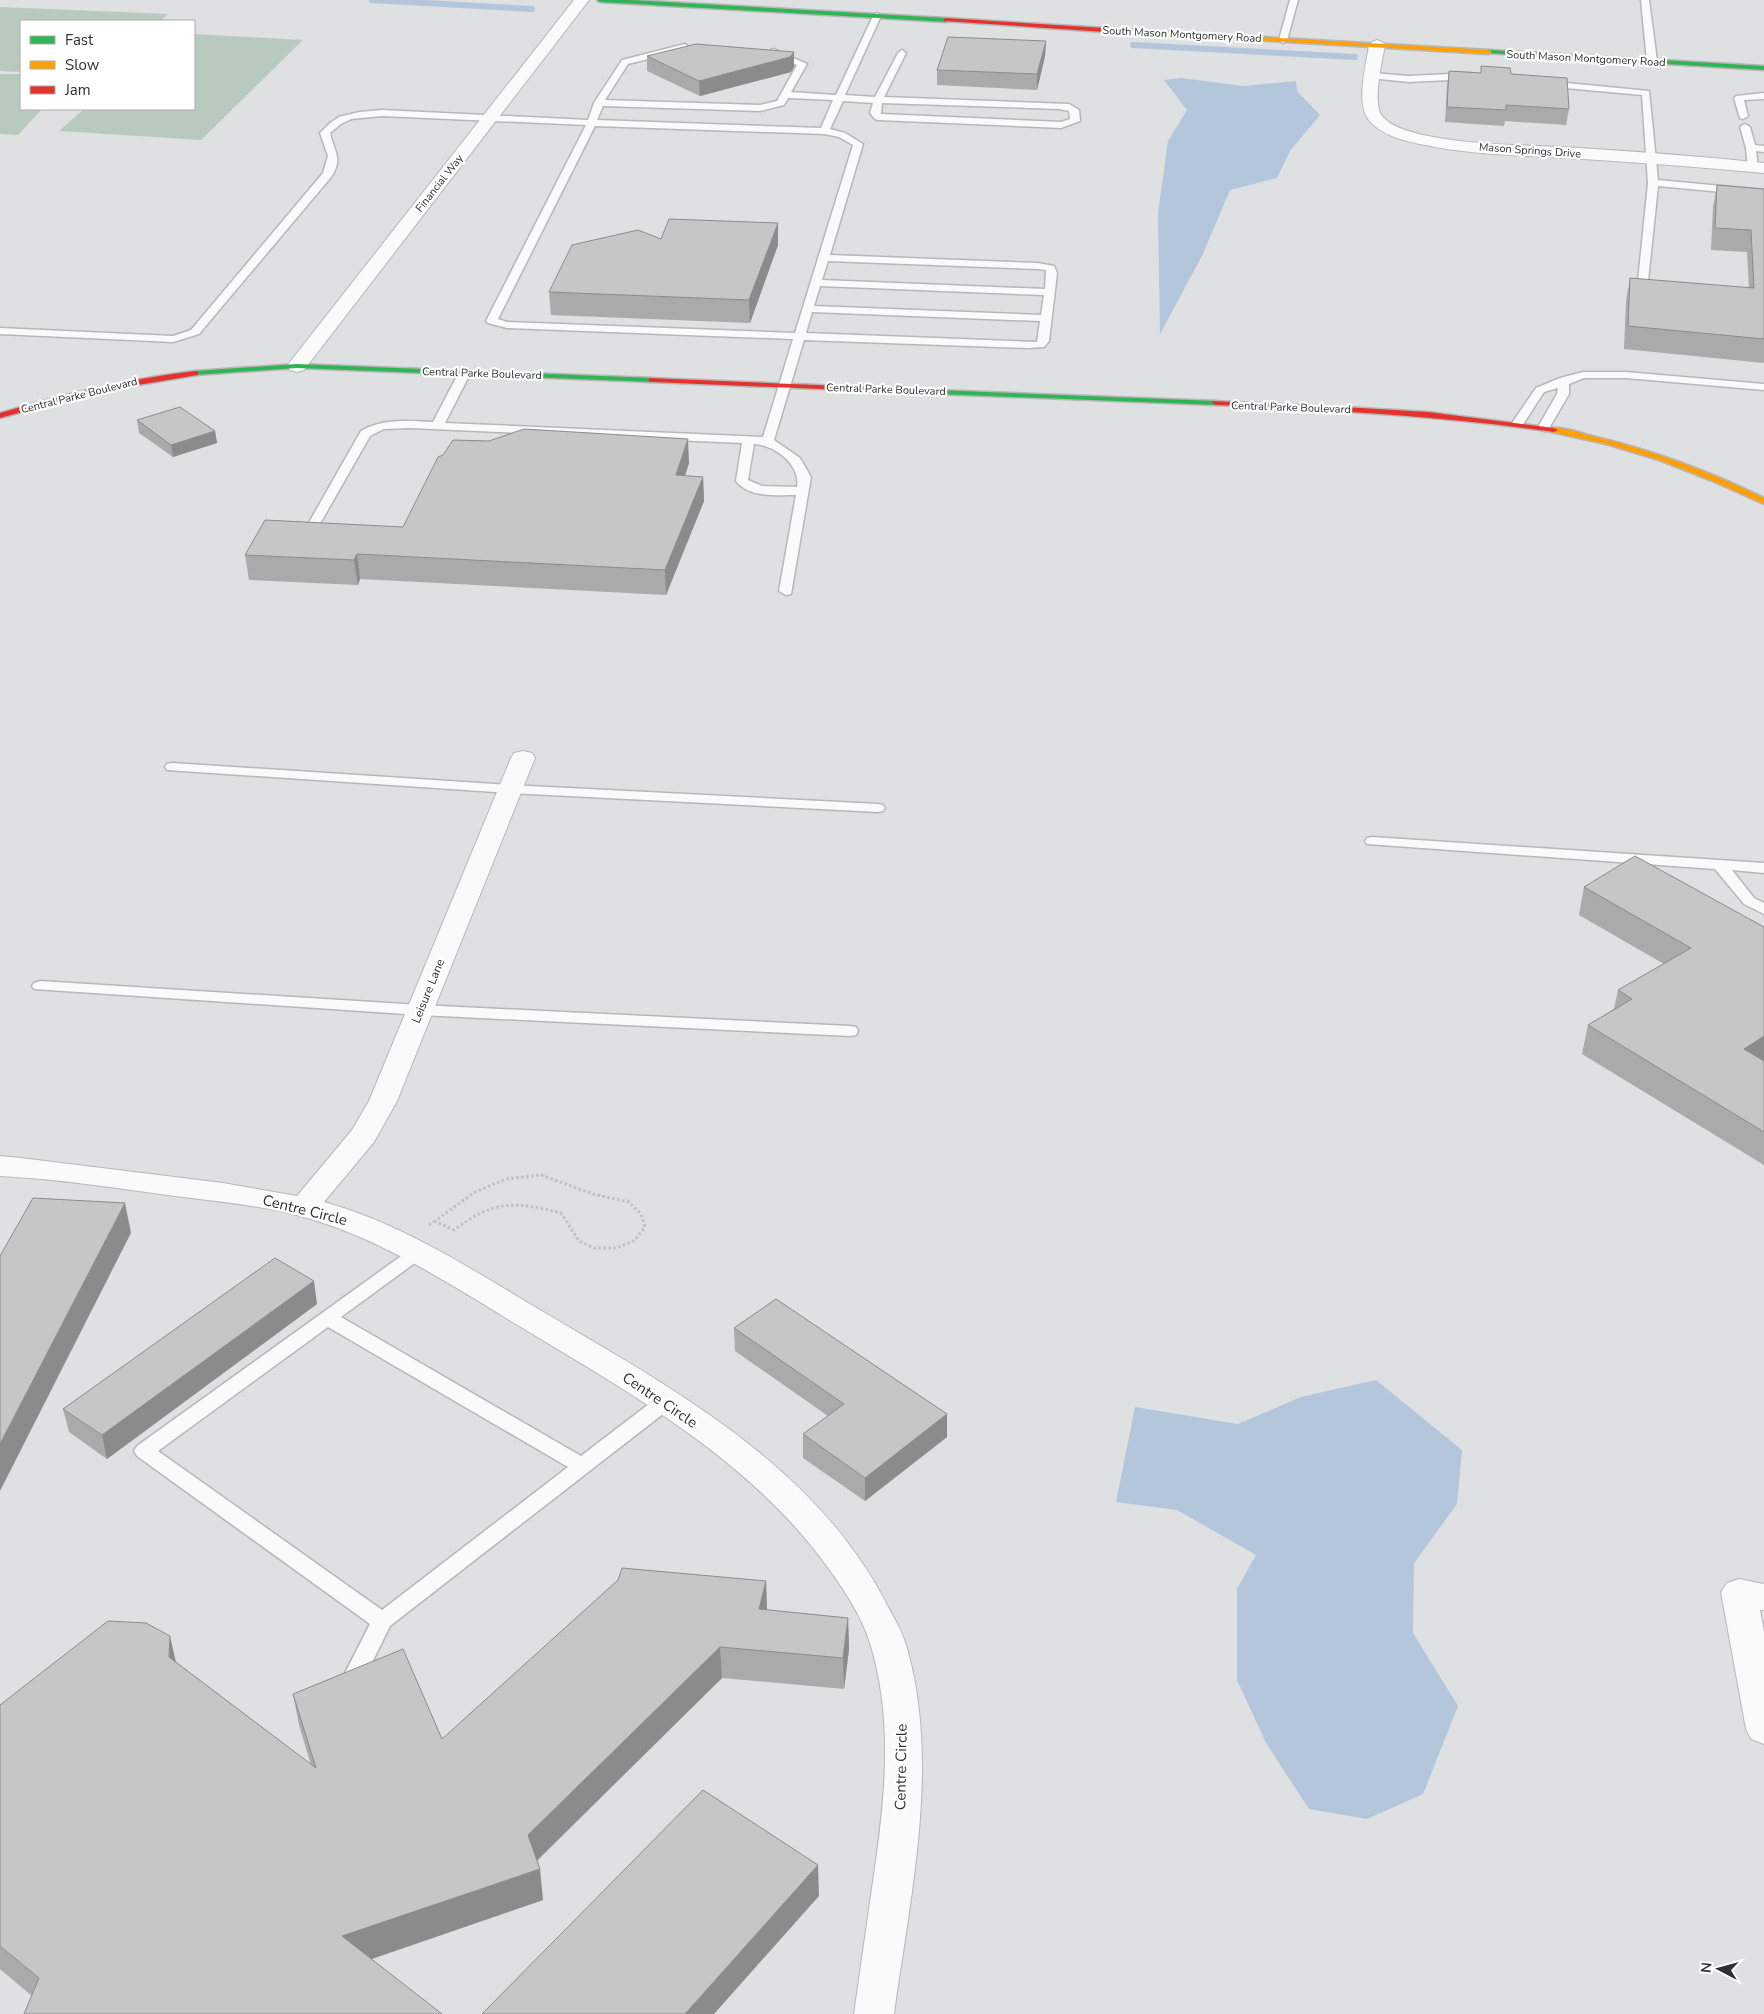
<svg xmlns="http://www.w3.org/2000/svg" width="1764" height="2014" viewBox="0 0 1764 2014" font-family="'Nunito Sans',sans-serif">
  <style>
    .green { fill: #b8c9be }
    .water { fill: #b3c6dc }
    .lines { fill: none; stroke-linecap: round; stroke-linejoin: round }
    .stream { stroke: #b3c6dc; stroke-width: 6 }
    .lane-casing { stroke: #b5b7b8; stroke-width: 3 }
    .street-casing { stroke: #b5b7b8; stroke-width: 2 }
    .fast-casing { stroke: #b5b7b8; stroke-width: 3 }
    .slow-casing { stroke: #b5b7b8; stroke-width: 3 }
    .jam-casing { stroke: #b5b7b8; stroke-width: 3 }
    .path { stroke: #bfc0c0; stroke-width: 3; stroke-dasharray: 2.5 2.5; stroke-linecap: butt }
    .lane { fill: #fafafb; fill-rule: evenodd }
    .street { fill: #fafafb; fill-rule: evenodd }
    .fast { fill: #30b455; fill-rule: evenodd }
    .slow { fill: #ff9f0a; fill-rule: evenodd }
    .jam { fill: #e5322d; fill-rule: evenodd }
    .wall { fill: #a9aaaa }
    .shaded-wall { fill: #8a8b8b }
    .building { fill: #c5c6c6; stroke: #8a8b8b }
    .labels { text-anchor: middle; stroke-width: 4.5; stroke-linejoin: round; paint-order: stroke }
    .far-street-label { font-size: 11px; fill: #2f3031; stroke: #fff }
    .street-label { font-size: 12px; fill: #2f3031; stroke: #fff }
    .near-street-label { font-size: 15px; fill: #2f3031; stroke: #fff }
  </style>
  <rect width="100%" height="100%" fill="#dee0e2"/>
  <path class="green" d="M0,7l168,7 -8,7h-139v51l-21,-1z
    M194,34l109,6 -102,100 -142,-9 25,-22h110z
    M0,74h21v35h21l-24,26 -18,-1z"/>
  <path class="water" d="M1181,78l62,8 53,-5 1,10 23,24 -30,36 -13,27 -47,12 -28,66 -42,78 -2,-121 10,-72 19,-31 -23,-30z
    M1376,1380l86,70 -5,54 -43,59 -1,70 45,73 -35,88 -56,25 -58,-10 -43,-66 -29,-63v-91l19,-34 -79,-45 -61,-8 19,-95 103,17 63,-27z"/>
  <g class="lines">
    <path class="stream" d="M372,0l160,9
      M1133,45l222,12"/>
    <defs>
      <path id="lane" d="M1290,0h8l-11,40 -4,3 -4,-3z
        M1641,0h8l8,61 -5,3 -5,-3z
        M877,13l4,3 -36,79 30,2 23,-44 4,-3 4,3 -22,44 185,7 10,6 1,11 -19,7 -183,-8 -3,-1 -5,-6 3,-10 -30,-2 -13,28 15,4 18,11 -33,111 208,8 16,3 3,7 -8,68 -5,6 -16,1 -224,-8 -30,100 26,18 11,19 -20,117 -5,1 -7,-4 17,-96c-19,0 -47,3 -60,-14l6,-38 -332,-15 -26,1 -14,7 -53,93h-8l-2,-3 54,-95c22,-13 47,-10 72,-9l26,-50 6,-3 6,3 -26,51 318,14 30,-98 -286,-11 -19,-5 -2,-2 100,-196 -204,-9 -31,3 -10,5 -11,9c4,19 13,24 2,43l-133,158 -26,8 -173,-8v-6l173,8 18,-6 132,-157 5,-17 -8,-23 10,-10 9,-6 20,-5 23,-2 206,10 6,-17 28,-43 63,-16 4,3 -1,2 -60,15 -23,36 155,5 17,-4 20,-36 -26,-11v-4l3,-1 33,15 -16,28 45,3 37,-79zM788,98l45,2 -12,28 -224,-8 6,-14 157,5 24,-6zM882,103l177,6 10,2 1,8 -9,3 -180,-8zM595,126l229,8 15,3 14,8 -58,188 -288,-11 -9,-3zM828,261l210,8 8,1 -1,19 -223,-9zM820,286l224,9 -3,20 -227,-9zM812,312l228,9 -3,21 -231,-9zM754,444c21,1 47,21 43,43l-35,-1 -14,-6z
        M1373,73l36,3 61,-3 5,3 -5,3 -61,3 -39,-4 -2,-2z
        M1546,81l103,10 9,89 106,10v6l-106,-10 -10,95 -5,3 -4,-1 -1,-2 10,-98 -6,-88 -99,-9v-4z
        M1764,93v6l-20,1 4,16 -5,3 -3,-1 -6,-20 2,-2z
        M1745,124l5,3 5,18 9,1v6l-8,-1 2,16 -5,3 -5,-3 -2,-19 -6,-21z
        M1583,372h43l138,12v6l-138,-12h-42l-15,6v10l-21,36 -4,1 -6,-4 19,-33 1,-6 -14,4 -22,34h-8l-2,-3 24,-35 24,-10z
        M172,763l338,22 368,19 5,1 2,3 -2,3 -5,1 -368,-19 -343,-23 -2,-3 2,-3z
        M1372,837l392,26v10l-32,-3 22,28 10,5v11l-20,-10 -29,-35 -348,-25 -2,-3 2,-3z
        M40,981l380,24 430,21 6,1 2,4 -2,4 -6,1 -430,-21 -386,-26 -2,-3 2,-3z
        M417,1247l6,2 3,4 -3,4 -82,60 240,139 77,-59 7,-2 7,2 3,5 -3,5 -282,219 -30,61 -8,2 -8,-2 -3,-6 29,-57 -233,-168 -3,-5 3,-5 274,-197zM328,1327l240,140 -186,143 -224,-159z"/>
      <path id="street" d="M574,0h15l-285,370 -7,2 -7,-2 -3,-4 3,-4z
        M1377,40l5,2 3,3c-3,17 -13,57 -3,71 9,11 28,16 41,19 46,10 94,10 140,12 67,4 134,9 201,16v10c-65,-6 -131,-11 -196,-15 -48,-3 -96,-3 -143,-13 -20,-4 -44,-9 -57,-26 -12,-17 -2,-54 1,-74l3,-3z
        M523,751l9,2 3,5 -138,343 -23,41 -50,60c79,22 147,67 216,108 130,77 276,155 347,295 7,13 15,26 19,40 35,117 4,251 -12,369h-40c6,-42 12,-84 18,-126 12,-80 23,-165 -2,-245 -8,-26 -25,-52 -41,-74 -77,-108 -197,-175 -308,-242 -67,-40 -132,-84 -207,-107 -44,-14 -92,-18 -139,-24 -58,-8 -116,-17 -175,-20v-20l21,2 202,25 74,13 55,-66 17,-29 142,-343 3,-5z
        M1739,1579l25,5v26h-4l4,22v112l-13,-5 -5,-10 -25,-137 6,-9z"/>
      <path id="fast" d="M597,0h34l315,18 3,2 -3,2 -346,-20z
        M1489,50l275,16v4l-277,-17v-2z
        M297,364l355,14 4,2 -4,2 -355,-14 -102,7 -4,-2 4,-2z
        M911,389l305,12 4,2 -4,2 -302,-12h-3z"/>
      <path id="slow" d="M1105,28l384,22 3,2 -3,2 -386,-23v-2z
        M1551,428c12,-2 29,5 41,8 60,14 117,35 172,62v6l-54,-24 -51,-20 -53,-16 -55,-12z"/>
      <path id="jam" d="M946,18l159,10 3,2 -3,2 -161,-11v-2z
        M195,371h3v4l-102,17 -96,26v-5c64,-19 128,-34 195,-42z
        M649,378l265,11 4,2 -4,2 -262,-11h-3z
        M1213,401l131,6 84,5 126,16 4,2 -4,2c-112,-16 -225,-22 -338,-27l-4,-2z"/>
    </defs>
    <use href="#lane" class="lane-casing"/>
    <use href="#street" class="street-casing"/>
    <use href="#fast" class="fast-casing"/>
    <use href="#slow" class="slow-casing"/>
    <use href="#jam" class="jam-casing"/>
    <path class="path" d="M541,1175l52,19 36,8 12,12 4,13 -10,13 -18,8h-23l-15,-7 -18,-28c-47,-12 -67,-13 -107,17l-19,-9 40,-29 31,-13z
      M429,1225l6,-4"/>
    <use href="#lane" class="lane"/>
    <use href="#street" class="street"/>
    <use href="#fast" class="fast"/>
    <use href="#slow" class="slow"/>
    <use href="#jam" class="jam"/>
  </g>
  <path class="wall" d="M1046,41l-1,15 -8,34 -100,-5v-15z
    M794,52v15l-3,5 -91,24 -53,-25v-15z
    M1481,66l30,8 58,35 -3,16 -61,-4 -1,5 -59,-4 2,-36 2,-15 32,2z
    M1717,185l47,4v174l-140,-14 2,-48 4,-23 119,10 -2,-36 -36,-2 2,-43z
    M661,239l117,6 -28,78 -199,-8 -2,-23z
    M137,420l78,11 2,12 -44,14 -34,-24z
    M689,463l-4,13 18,1 1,24 -38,94 -306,-16 -2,6 -109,-5 -4,-25 158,-28z
    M1584,887l180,40v238l-182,-111 6,-29 26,-16 4,-19 46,-26 -85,-49z
    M317,1304l-210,155 -38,-27 -6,-23z
    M734,1328l213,86v23l-82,64 -62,-43v-24l25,-18 -93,-65z
    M766,1581l1,29 81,8 1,31 -5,40 -122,-11 -185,183 6,39 -171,59 -340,37 -32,-27v-264l176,-43 135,103 -12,-40 -6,-31 149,45z"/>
  <path class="shaded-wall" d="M1046,41l-1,15 -8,34v-16z
    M794,52v15l-3,5 -91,24 -1,-15z
    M778,223v22l-28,78 -1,-23z
    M215,431l2,12 -44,14 -2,-12z
    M688,439l1,24 -12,37 -1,-25z
    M703,477l1,24 -38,94 -1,-25z
    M357,554l3,25 -2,6 -4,-25z
    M1764,1036v25l-20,-12z
    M125,1203l6,30 -131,258v-47z
    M314,1281l3,23 -210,155 -5,-24z
    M947,1414v23l-82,64v-23z
    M766,1581l1,31 -8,-3z
    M848,1618l1,31 -5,40 -1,-31z
    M170,1636l7,31 -8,-10z
    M720,1647l2,31 -191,188 -3,-31z
    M818,1865l1,31 -105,118h-29z
    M540,1869l3,31 -195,67 -6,-31z"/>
  <path class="building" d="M948,37l98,4 -9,33 -100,-4z
    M696,44l98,8 -4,5 -91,24 -52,-25z
    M1481,66l29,2 1,6 56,4 2,31 -63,-4v5l-59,-3 2,-36 32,2z
    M1717,185l47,4v150l-136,-13 2,-48 124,10 -3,-58 -36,-2z
    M669,219l109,4 -29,77 -200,-8 23,-47 66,-15 23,9z
    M180,407l35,24 -44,14 -34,-25z
    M524,429l164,10 -12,36 27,2 -38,93 -308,-16 -3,6 -109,-5 20,-35 138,7 35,-70 5,-2 10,-15 36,1z
    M1635,856l129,71v109l-20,13 20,12v71l-176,-107 44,-26 -14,-9 73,-42 -107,-61z
    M33,1198l92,5 -125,241v-188z
    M275,1258l39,23 -212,154 -39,-26z
    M776,1299l171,115 -82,64 -62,-44 41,-30 -110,-76z
    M622,1568l144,13 -7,28 89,9 -5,40 -123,-11 -192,188 12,34 -198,67 100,78h-418l15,-36 -39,-32v-241l108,-84 38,2 24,13 -1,21 147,111 -23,-74 110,-45 39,90 176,-159z
    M703,1790l115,75 -133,149h-203z"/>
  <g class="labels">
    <g class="far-street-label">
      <text transform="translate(1182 34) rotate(3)" y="4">South Mason Montgomery Road</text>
      <text transform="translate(1586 58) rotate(3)" y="4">South Mason Montgomery Road</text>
      <text transform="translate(1530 150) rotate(4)" y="4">Mason Springs Drive</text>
      <text transform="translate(439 183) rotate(-52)" y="4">Financial Way</text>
      <text transform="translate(482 373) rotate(2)" y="4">Central Parke Boulevard</text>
      <text transform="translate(886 389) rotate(2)" y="4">Central Parke Boulevard</text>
      <text transform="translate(79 395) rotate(-14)" y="4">Central Parke Boulevard</text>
      <text transform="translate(1291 407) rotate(2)" y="4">Central Parke Boulevard</text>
    </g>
    <g class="street-label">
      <text transform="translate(428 991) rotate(-68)" y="4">Leisure Lane</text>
    </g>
    <g class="near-street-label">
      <text transform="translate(305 1210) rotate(14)" y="5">Centre Circle</text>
      <text transform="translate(660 1400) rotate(34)" y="5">Centre Circle</text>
      <text transform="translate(901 1767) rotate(-89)" y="5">Centre Circle</text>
    </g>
  </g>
  <rect x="20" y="20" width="175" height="90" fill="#ffffff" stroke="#acacad"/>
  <rect x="30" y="36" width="25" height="8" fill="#30b455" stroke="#acacad"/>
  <text x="65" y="45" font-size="15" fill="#2f3031">Fast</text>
  <rect x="30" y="61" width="25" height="8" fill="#ff9f0a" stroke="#acacad"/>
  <text x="65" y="70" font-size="15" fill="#2f3031">Slow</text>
  <rect x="30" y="86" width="25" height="8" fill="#e5322d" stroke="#acacad"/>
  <text x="65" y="95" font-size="15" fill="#2f3031">Jam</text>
  <g transform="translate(1719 1969) rotate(276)" stroke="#ffffff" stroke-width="4" paint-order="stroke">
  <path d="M0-4L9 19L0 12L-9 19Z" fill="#2f3031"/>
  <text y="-8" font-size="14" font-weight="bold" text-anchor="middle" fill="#2f3031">N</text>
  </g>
</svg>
